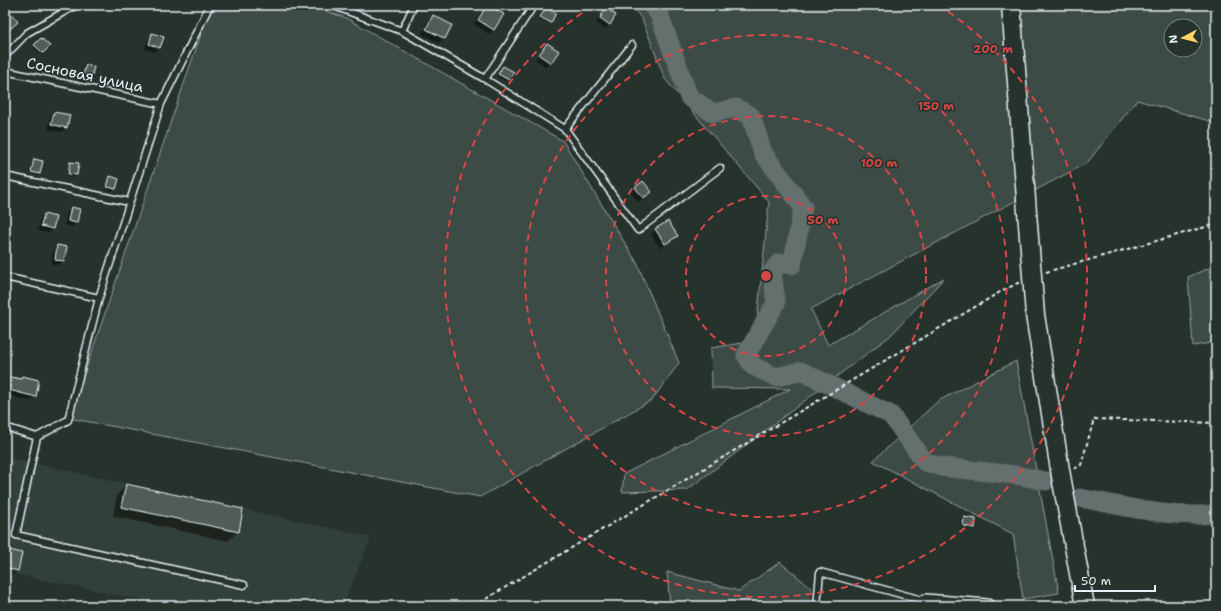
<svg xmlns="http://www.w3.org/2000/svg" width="1221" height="611" viewBox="0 0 1221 611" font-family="'Shantell Sans',sans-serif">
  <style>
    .built { fill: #333f3a }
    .green { fill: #3e4b47; stroke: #939ea0; fill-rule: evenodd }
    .shadow { fill: #0007 }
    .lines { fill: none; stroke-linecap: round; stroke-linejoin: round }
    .river { stroke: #636f6d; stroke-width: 19 }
    .building { fill: #505c59; stroke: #e8f1f8 }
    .lane-casing { stroke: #e8f1f8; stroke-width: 9 }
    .street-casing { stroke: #e8f1f8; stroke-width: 16 }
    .secondary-casing { stroke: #e8f1f8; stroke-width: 21 }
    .path { stroke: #e8f1f8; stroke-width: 2; stroke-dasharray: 4 3; stroke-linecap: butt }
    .lane { stroke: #26332d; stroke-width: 6 }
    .street { stroke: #26332d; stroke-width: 13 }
    .secondary { stroke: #26332d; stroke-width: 18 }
    .ring { fill: none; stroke: #d94647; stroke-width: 2; stroke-dasharray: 7 5 }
    .labels { text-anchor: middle; stroke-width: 3; stroke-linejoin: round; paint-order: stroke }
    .street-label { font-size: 15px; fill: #e8f1f8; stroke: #26332d }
    .centre { fill: #d94647; stroke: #26332d; stroke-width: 2 }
    .ring-label { font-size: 12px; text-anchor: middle; font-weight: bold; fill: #d94647; stroke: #26332d; stroke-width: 3; stroke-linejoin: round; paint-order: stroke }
  </style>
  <rect width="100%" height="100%" fill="#26332d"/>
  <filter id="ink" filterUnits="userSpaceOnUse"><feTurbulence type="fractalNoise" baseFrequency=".025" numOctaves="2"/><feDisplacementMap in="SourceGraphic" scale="8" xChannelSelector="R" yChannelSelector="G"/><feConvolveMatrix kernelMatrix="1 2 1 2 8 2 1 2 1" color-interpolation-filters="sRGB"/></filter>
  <g filter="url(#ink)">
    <path class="built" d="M5,457l366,80 -28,69h-171l-167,-34z"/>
    <path class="green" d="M211,5h98l37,13 217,123 74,122 42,100 -27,37 -172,97 -411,-79z
      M631,5h585v118l-79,-23 -50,63 -276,146 17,36 116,-67 -54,58 -203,154 -65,2 2,-18 166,-85 -78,-1 -1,-40 44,-7 14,-139 -104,-123 -23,-60zM1171,26h24v24h-24z
      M1216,265v77l-23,4 -5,-69z
      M1016,361l43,232 -36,6 -10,-65 -140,-73 65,-60z
      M780,562l31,26 -1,18h-138l-2,-1 -3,-33 72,19z"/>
    <path class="shadow" d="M487,6l7,23 -5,5 -15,-10 9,-14z
      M546,9l4,13 -2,2 -9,-5z
      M606,10l3,14 -4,5 -9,-6z
      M5,16l7,10 -7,7z
      M433,16l17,9 -6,13 -5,5 -17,-9 6,-14z
      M153,34l6,13 -4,5 -10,-3 3,-10z
      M41,39l7,7 -8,8 -7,-7z
      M547,44l3,18 -4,5 -11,-8z
      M86,66l3,15 -5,5 -6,-2 4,-14z
      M501,69l11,4 -6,8 -9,-5z
      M54,113l12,14 -4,5 -14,-3 2,-12z
      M34,160l5,13 -2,2 -8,-2 3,-11z
      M71,163l5,12 -2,2 -7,-1 2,-11z
      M111,177l7,3 -5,11 -7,-2z
      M643,182l3,14 -8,6 -7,-10z
      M71,208l5,14 -4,5 -8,-2 3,-12z
      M5,210l6,1 -2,11 -4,4z
      M44,215l9,13 -5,5 -10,-2 2,-11z
      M656,229l20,7 -4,4 -12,8 -9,-14z
      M57,247l7,14 -5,4 -8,-1 2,-13z
      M5,377l14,3 3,-3 13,19 -5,5 -25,-7z
      M126,485l112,46 -10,10 -115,-25 4,-21z
      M965,518l9,9 -2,2 -10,-1 1,-8z
      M5,550l13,20 -5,5 -8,-2z"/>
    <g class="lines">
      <path class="river" d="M651,5l8,9 30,83 24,16 23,-5 15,8 12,37 40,54 -11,58 -13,-2 -7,9 4,31 -30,52 7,11 23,11 25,-6 90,44 34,47 17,5 73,8 31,6
        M1080,498c44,8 91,21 136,16"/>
    </g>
    <path class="building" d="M487,5l17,9 -10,16 -16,-10z
      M5,6l13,16 -8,7 -5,-5z
      M546,8l10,5 -5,10 -11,-6z
      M606,8l10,7 -6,10 -10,-7z
      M433,15l19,10 -7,14 -19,-10z
      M152,33l12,4 -4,11 -11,-4z
      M41,38l9,8 -7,7 -9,-8z
      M547,43l12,8 -8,12 -12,-8z
      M86,65l8,2 -4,15 -9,-3z
      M503,66l11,6 -5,8 -11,-6z
      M54,112l16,3 -3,13 -16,-4z
      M34,159l9,2 -3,13 -9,-2z
      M70,162l9,1 -2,12 -9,-1z
      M110,176l9,3 -3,10 -9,-2z
      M643,181l9,11 -9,6 -8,-11z
      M71,207l9,2 -3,14 -9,-2z
      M44,214l12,3 -3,12 -12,-3z
      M668,221l10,15 -13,8 -10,-15z
      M57,245l10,2 -3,14 -9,-1z
      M5,376l16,3 1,-3 17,4 -3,17 -31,-8z
      M126,484l117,25 -4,23 -118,-25z
      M964,517l12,2 -1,9 -12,-2z
      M5,549l17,4 -4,18 -13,-3z"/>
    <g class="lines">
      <defs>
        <path id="lane" d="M331,5l71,26 83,48 80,50 73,101 82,-62
          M402,31l12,-26
          M5,56l22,-23 49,-28
          M5,71l156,33
          M485,79l49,-74
          M565,129l67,-84
          M5,176l124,26
          M5,277l94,21
          M5,427l32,10 31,-17 31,-122 62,-194 49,-99
          M37,437l-21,98 228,50
          M817,606l3,-34 106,29"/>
        <path id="street" d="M926,606v-5l61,5"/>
        <path id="secondary" d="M1011,5l24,310 26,161 24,130"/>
      </defs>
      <use href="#lane" class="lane-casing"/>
      <use href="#street" class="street-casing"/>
      <use href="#secondary" class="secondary-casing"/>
      <path class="path" d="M1046,272l170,-48
        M1074,469l7,-4 13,-46 122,4
        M474,606l526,-314 20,-10"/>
      <use href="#lane" class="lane"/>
      <use href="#street" class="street"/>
      <use href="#secondary" class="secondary"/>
    </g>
  </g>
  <g class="ring">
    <circle cx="766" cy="276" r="80"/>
    <circle cx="766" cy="276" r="160"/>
    <circle cx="766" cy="276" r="241"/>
    <path d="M938 5A321 321 0 1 1 594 5"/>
  </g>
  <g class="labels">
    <g class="street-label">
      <text transform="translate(85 75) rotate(12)" y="5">Сосновая улица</text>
    </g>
  </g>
  <circle cx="766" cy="276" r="6" class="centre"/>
  <g class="ring-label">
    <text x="993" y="53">200 m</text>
    <text x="936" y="110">150 m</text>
    <text x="879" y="167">100 m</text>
    <text x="823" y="224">50 m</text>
  </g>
  <rect width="1221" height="611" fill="none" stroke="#26332d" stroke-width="20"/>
  <rect x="10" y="10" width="1201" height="591" fill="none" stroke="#e8f1f8" stroke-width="1.5" filter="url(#ink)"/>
  <g transform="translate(1183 38) rotate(263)"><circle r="19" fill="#26332d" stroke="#747f7e"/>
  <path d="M0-3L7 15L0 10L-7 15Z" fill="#ffd166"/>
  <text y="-6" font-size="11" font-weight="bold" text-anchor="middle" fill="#e8f1f8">N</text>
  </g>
  <path d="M1075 585v6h80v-6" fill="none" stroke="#e8f1f8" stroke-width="2"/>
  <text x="1081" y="585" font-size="12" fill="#e8f1f8" stroke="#26332d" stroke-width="3" paint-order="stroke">50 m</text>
</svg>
